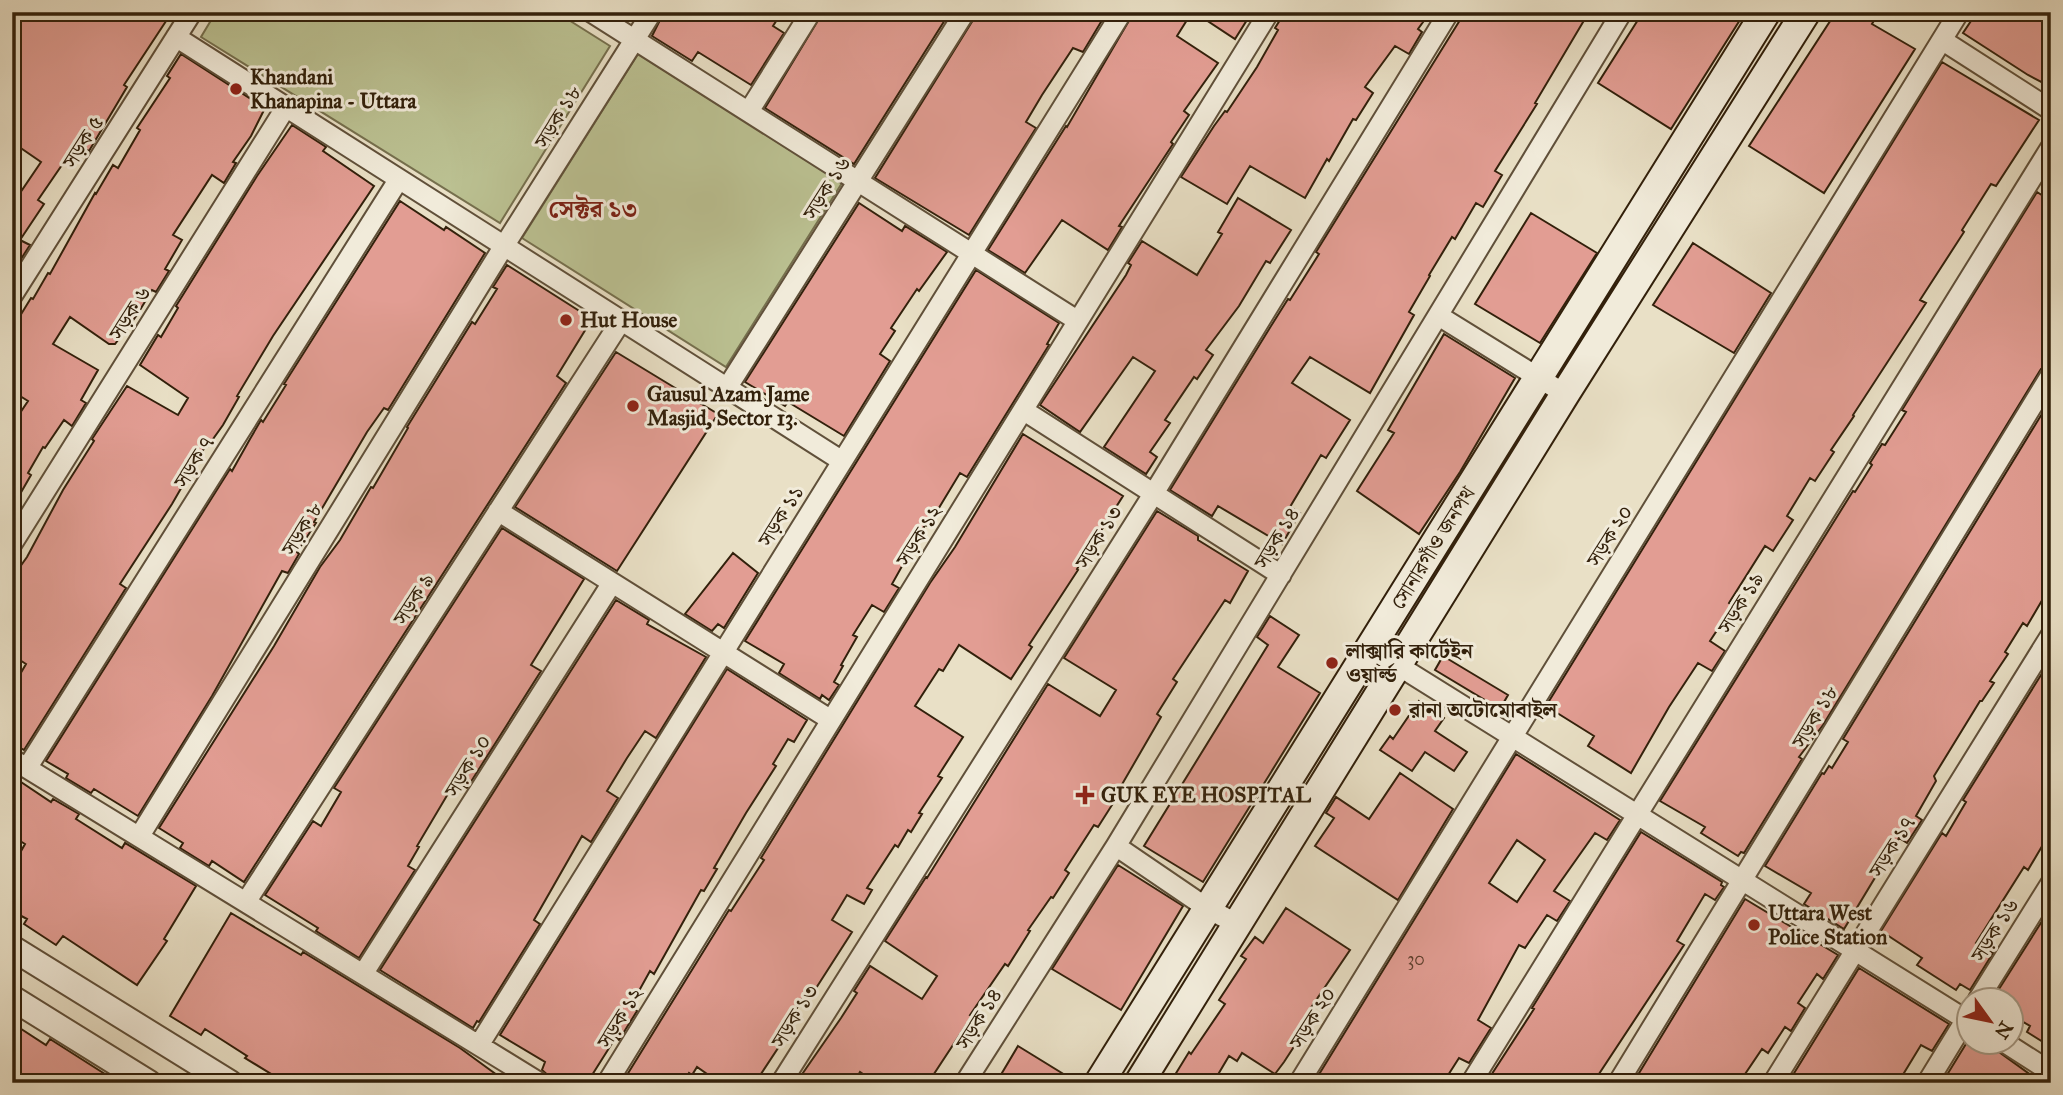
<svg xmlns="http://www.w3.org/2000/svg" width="2063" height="1095" viewBox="0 0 2063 1095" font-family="'IM FELL Great Primer','Noto Serif Bengali',serif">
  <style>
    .green { fill: #bbc192; stroke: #76704e; stroke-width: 2 }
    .building { fill: #e29d93; stroke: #32200b; stroke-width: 2; fill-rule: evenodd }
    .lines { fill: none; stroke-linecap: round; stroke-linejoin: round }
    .minor-casing { stroke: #60503a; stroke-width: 23 }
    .tertiary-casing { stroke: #60503a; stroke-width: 28 }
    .secondary-casing { stroke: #32200b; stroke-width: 32 }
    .minor { stroke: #f1ebda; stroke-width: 19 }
    .tertiary { stroke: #f1ebda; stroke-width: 24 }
    .secondary { stroke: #f1ebda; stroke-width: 28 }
    .poi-dot { fill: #8f2418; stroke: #f1ebda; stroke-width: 2.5 }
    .labels { text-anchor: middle; stroke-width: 6; stroke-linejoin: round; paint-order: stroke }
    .number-label { font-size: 18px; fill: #5e3f2d }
    .poi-label { font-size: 21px; font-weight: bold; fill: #32200b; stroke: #f1ebda; text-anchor: start }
    .street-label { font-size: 21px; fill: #32200b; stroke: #f1ebda }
    .quarter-label { font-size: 24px; font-weight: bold; fill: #7a1f14; stroke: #f1ebda }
  </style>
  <rect width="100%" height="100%" fill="#e9e0c6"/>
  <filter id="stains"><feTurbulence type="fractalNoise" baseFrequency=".00286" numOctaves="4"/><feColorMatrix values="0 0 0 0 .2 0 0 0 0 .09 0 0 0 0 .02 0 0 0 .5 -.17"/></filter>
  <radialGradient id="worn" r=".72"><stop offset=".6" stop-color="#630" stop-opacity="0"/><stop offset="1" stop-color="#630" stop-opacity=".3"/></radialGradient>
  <path class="green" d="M216,12h340l54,34 -110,177 -299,-186z
    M638,54l204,129 -116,184 -204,-129z"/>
  <path class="building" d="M12,12h160l-48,73 3,2 -38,64 -9,-5 -12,18 -4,-2 -26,38 6,4 -24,36 10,5 -18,28v-90l10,7 19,-28 -29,-20z
    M664,12h118l-9,14 11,7 -33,52 -53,-33 -6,9 -40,-25z
    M823,12h127l-96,152 -89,-56z
    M978,12h129l-24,40 -10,-4 -31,47 -16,27 10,6 -67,107 -94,-57z
    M1134,12h58l-15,24 41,27 -34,48 5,4 -18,27 2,2 -54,82 3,1 -14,23 -46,-30 -37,53 -37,-23 78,-124 1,1z
    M1194,12h58l-17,27z
    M1285,12h121l17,10 -5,7 4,3 -13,22 -14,-8 -30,41 8,6 -17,27 -3,-1 -24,42 -2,-2 -22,39 -55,-32 -23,38 -46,-27 33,-51 11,-15 2,1 30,-45 21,-37 -3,-2z
    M1465,12h124l-54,91 2,1 -42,67 7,4 -19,32 -7,-4 -21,36 -3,-2 -23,38 1,1 -21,36 5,3 -44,78 -60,-36 -18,26 58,37 -24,38 -5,-3 -31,52 10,6 -18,31 -64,-38 -6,10 -42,-26 101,-164 17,-27 2,1 29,-46 -3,-2z
    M1643,12h102l-74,117 -73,-46z
    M1836,12h43l-7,12 43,25 -91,144 -75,-47z
    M1977,12h52l22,14v61l-23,-12 -65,-42z
    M181,54l84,54 -14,28 -18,26 3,1 -12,20 -12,-8 -39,60 9,5 -17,29 4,2 -13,21 -4,-2 -15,25 -22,29h-6l-39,-27 -17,27 45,26 -17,30 5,3 -3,5 -11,18 -8,-6 -19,28 -2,-1 -15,26 3,2 -19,33v-83l16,-24 -16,-10v-62l19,-31 2,1 15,-26 2,1 45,-81 1,1 17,-29 5,3 22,-38 -3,-2 33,-50 -3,-2z
    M1942,62l97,58 -43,66 -5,-2 -29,46 2,2 -44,68 6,3 -73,112 1,1 -23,34 3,2 -19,29 -5,-3 -23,38 6,4 -20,31 -8,-5 -36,57 4,3 -23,35 15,10 -13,20 -14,-8 -29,44 -38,66 -43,-27 6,-10 -48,-30z
    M292,125l34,22 -3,4 51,35 -101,150 -36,60 2,1 -16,28 -15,21 -2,-1 -34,59 -52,80 6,4 -102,162 -12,-7v-55l14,-24 -14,-9v-77l15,-21 36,-67 31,-49 -2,-2 35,-53 51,29 10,-17 -48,-33 18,-30 3,2 17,-29 -2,-2 81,-130z
    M2037,192l14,9v162l-10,6 -218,356 -24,32 3,2 -58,94 -3,-1 -3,4 -37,-23 4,-6 -45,-26 193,-310 2,1 17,-27 -2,-2 12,-19 3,1 21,-33 -4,-2z
    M1238,198l53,32 -21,33 -4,-2 -27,45 -33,44 7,5 -16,24 -3,-2 -29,43 5,3 -20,29 7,5 -11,17 -42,-27 51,-76 -22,-14 -53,75 -40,-27 86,-130 5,-10 -3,-2 14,-22 55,34 25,-41 -4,-2z
    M400,201l44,29 2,-3 39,26 -97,157 -4,-2 -17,24 -53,90 2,1 -19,29 2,2 -11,19 -6,-2 -70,125 -74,120 -44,-27 -3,4 -25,-15 2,-4 -22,-13 184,-292 2,2 18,-32 11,-19 2,2 23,-37 -2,-1z
    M859,203l43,28 3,-5 42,26 -28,39 -2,-2 -26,39 4,3 -15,23 10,7 -46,75 -56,-34 -3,4 -40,-24z
    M1531,213l66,40 -57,90 -65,-39z
    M1693,243l78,50 -37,60 -81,-48z
    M507,265l85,54 -35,57 9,7 -322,499 -32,-21 -3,5 -29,-18 3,-5 -24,-15 115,-182 46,-79 20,-27 31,-53 2,1 35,-60 -1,-1 65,-105 3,2 22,-35 -4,-2z
    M976,270l83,53 -12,21 2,1 -82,132 -7,-4 -32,53 -3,-1 -33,59 7,4 -15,24 -12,-7 -19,30 4,2 -16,28 2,1 -9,16 5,3 -10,15 -7,-5 -2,4 -41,-26 5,-9 -39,-23z
    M1444,334l71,44 -55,94 -41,62 -62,-43 37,-58 -6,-3z
    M616,352l102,62 -101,157 -102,-64z
    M2051,399v186l-24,41 -4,-3 -18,29 3,2 -18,27 4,2 -12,18h-2l-46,75 2,5 -20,35 6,4 -15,23 -8,-5 -55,91 -40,-25 7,-11 -46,-27 57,-93 2,1 5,-8 3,2 16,-26 -5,-3z
    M1023,434l100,62 -46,73 1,1 -49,75 3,2 -21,32 -52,-34 -16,26 -4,-2 -24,37 48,31 -25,39 4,2 -23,35 3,1 -11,18 -3,-2 -10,17 -3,-2 -28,43 5,2 -8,14 -17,-9 -15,25 20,12 -41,64 -5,-3 -26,43 4,3 -29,44h-35l-23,-16 -5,8 -3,-2 -6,10h-61l107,-173 2,1 33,-51 -3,-2 169,-275 25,-36z
    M1157,511l41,25v4l50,31 -18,32 -5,-3 -52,79 4,3 -20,32 4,3 -44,76 2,1 -21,33 -4,-2 -29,45 4,3 -16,25 -2,-1 -23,33 2,1 -22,35 -3,-2 -35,51 2,1 -44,67h-52l-16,-11 -6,11h-58l45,-65 16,-25 -3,-2 16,-25 52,33 15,-23 -52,-35 41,-64 1,1 121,-194 52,32 16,-26 -52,-32z
    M502,528l82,51 -53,86 10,6 -74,117 -10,-6 -3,6 -2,-1 -35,59 2,1 -11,19 7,4 -56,88 -43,-27 2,-3 -53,-33 48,-74 8,5 20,-34 -7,-4z
    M733,553l25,20 -34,55 -6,-4 -6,7 -27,-17z
    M616,600l33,20 -2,4 59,33 -50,81 -11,-7 -18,27 -20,33 11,7 -27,44 -9,-6 -48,84 6,4 -61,98 -2,-1 -4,7 -93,-58z
    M1270,616l29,19 -21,32 42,26 -117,189 -59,-36 124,-201 -11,-8z
    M1443,656l65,39 -8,14 -65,-39z
    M2051,659v172l-23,39 -4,-3 -48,76 17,10 -23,37 -10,-6 -4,6 -39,-25 5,-7 -41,-27 61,-98 4,3 20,-34 -3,-2z
    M727,669l80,51 -13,22 -6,-3 -15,25 3,2 -30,47 -32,55 3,1 -13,22 -3,-1 -47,84 -4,-3 -20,36 7,4 -18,29 -3,-3 -29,46h-35l-2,-6 -8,-7 3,-8 -45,-27z
    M1419,701l25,17 -9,13 32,21 -13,19 -29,-19 -13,19 -32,-21 10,-14 3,3z
    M1516,754l104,66 -13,20 -12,-7 -41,58 16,10 -13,20 -10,-6 -22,33 -6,-3 -41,75 13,8 -22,35 -10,-5 -16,25h-114l-11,-7zM1517,840l28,20 -28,42 -28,-19z
    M1400,773l53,36 -55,91 -83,-54 19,-28 -8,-5 10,-16 33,22z
    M12,776l39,26 2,-3 26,15 -3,5 46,29 3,-5 71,43 -32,53 3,2 -30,44 -74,-49 -7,9 -32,-21 3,-5 -15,-8v-44l13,-23 -13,-8z
    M1641,832l81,50 -1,3 3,2 -9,13 -10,-6 -28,47 7,4 -91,138h-107l48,-74 -2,-1z
    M1118,865l65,41 -62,104 -69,-41z
    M1745,899l93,56 -15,24 -6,-5 -19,29 7,5 -14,23 -6,-4 -17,26 -6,-4 -23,34h-106z
    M2051,907v140l-24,-15 3,-6 -19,-11v-15h-19z
    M1286,908l64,42 -46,68 6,4 -26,40 -9,12 -33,-21 -5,8 -8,-5 -16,27h-43l19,-31 2,2 34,-50 -6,-4 27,-41 -5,-3 14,-19 8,6z
    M231,913l70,42 2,-3 157,96 48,35h-222l-41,-25 2,-2 -42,-27 -4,6 -31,-19z
    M1859,968l90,56 -17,27 -11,-6 -17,28 11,7v3h-127z
    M12,1023l34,22 4,-6 69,44h-107z
    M1969,1039v3h16l57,41h-100z
    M1018,1046l60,37h-82z"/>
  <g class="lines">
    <defs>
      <path id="minor" d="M591,12l487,309
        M176,37l666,424
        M1942,40l109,70
        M749,111l62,-99
        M12,296l180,-284
        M1439,316l126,78
        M727,388l238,-376
        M1023,410l258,165
        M498,511l333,209
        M12,544l274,-437
        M1370,648l598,373
        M12,759l528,324
        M27,768l372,-589
        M139,837l365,-591 148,-234
        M1116,846l91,62 30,16
        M246,902l375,-581
        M363,974l249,-391
        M1978,1000l73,-117
        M2004,1042l47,30
        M479,1045l643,-1033
        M607,1083l662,-1071
        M781,1083l373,-590 295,-481
        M965,1083l151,-237 506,-834
        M1299,1083l660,-1071
        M1471,1083l580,-936
        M1618,1083l433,-708
        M1773,1083l278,-448
        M1927,1083l41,-67"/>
      <path id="tertiary" d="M12,948l218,135
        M12,998l137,85"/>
      <path id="secondary" d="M1099,1083l667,-1071
        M1139,1083l426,-689 241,-382"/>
    </defs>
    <use href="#minor" class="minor-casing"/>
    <use href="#tertiary" class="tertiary-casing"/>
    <use href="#secondary" class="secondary-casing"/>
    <use href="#minor" class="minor"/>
    <use href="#tertiary" class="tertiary"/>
    <use href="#secondary" class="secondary"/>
  </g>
  <g class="poi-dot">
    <circle cx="236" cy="89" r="7"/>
    <circle cx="566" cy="320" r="7"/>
    <circle cx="633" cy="406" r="7"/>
    <circle cx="1332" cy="663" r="7"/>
    <circle cx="1395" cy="710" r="7"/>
    <path d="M1081.5 784.5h7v7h7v7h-7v7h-7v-7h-7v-7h7z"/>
    <circle cx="1754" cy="925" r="7"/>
  </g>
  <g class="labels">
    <g class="number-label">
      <text x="1416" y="965">30</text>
    </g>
    <g class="poi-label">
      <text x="250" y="84">Khandani<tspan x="250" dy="24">Khanapina - Uttara</tspan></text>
      <text x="580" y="327">Hut House</text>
      <text x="647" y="401">Gausul Azam Jame<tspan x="647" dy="24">Masjid, Sector 13.</tspan></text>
      <text x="1346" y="658">লাক্সারি কার্টেইন<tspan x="1346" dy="24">ওয়ার্ল্ড</tspan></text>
      <text x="1409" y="717">রানা অটোমোবাইল</text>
      <text x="1101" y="802">GUK EYE HOSPITAL</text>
      <text x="1768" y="920">Uttara West<tspan x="1768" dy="24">Police Station</tspan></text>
    </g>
    <g class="street-label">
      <text transform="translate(558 117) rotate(-58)" y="7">সড়ক ১৮</text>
      <text transform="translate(83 142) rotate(-58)" y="7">সড়ক ৫</text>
      <text transform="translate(827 188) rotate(-58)" y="7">সড়ক ১৬</text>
      <text transform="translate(130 313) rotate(-58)" y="7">সড়ক ৬</text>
      <text transform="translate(194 462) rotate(-58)" y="7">সড়ক ৭</text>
      <text transform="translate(781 516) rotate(-58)" y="7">সড়ক ১১</text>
      <text transform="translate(302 529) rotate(-58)" y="7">সড়ক ৮</text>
      <text transform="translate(919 536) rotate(-58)" y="7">সড়ক ১২</text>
      <text transform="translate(1610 536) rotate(-58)" y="7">সড়ক ২০</text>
      <text transform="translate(1099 537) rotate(-58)" y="7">সড়ক ১৩</text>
      <text transform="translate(1277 538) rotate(-59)" y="7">সড়ক ১৪</text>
      <text transform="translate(1433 548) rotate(-58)" y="7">সোনারগাঁও জনপথ</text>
      <text transform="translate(414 599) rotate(-57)" y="7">সড়ক ৯</text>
      <text transform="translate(1741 603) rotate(-58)" y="7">সড়ক ১৯</text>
      <text transform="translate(1815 717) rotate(-59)" y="7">সড়ক ১৮</text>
      <text transform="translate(468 766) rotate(-58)" y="7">সড়ক ১০</text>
      <text transform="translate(1892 847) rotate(-58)" y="7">সড়ক ১৭</text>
      <text transform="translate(1995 930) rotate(-58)" y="7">সড়ক ১৬</text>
      <text transform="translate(795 1016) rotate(-58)" y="7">সড়ক ১৩</text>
      <text transform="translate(620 1018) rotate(-58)" y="7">সড়ক ১২</text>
      <text transform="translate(1313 1018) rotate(-58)" y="7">সড়ক ২০</text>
      <text transform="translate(979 1019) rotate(-58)" y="7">সড়ক ১৪</text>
    </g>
    <g class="quarter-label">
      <text x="593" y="217">সেক্টর ১৩</text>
    </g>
  </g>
  <rect width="2063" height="1095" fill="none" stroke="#e9e0c6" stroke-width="42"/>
  <rect x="14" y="14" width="2035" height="1067" fill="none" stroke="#32200b" stroke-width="3.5"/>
  <rect x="21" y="21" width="2021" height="1053" fill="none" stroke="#32200b" stroke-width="2"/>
  <g transform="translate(1990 1021) rotate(123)"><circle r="33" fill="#f1ebda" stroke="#a59a87" stroke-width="2"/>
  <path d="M0-5L12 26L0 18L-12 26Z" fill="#8f2418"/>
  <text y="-10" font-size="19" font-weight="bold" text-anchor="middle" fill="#32200b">N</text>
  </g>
  <rect width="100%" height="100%" filter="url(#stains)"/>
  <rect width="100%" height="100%" fill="url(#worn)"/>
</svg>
